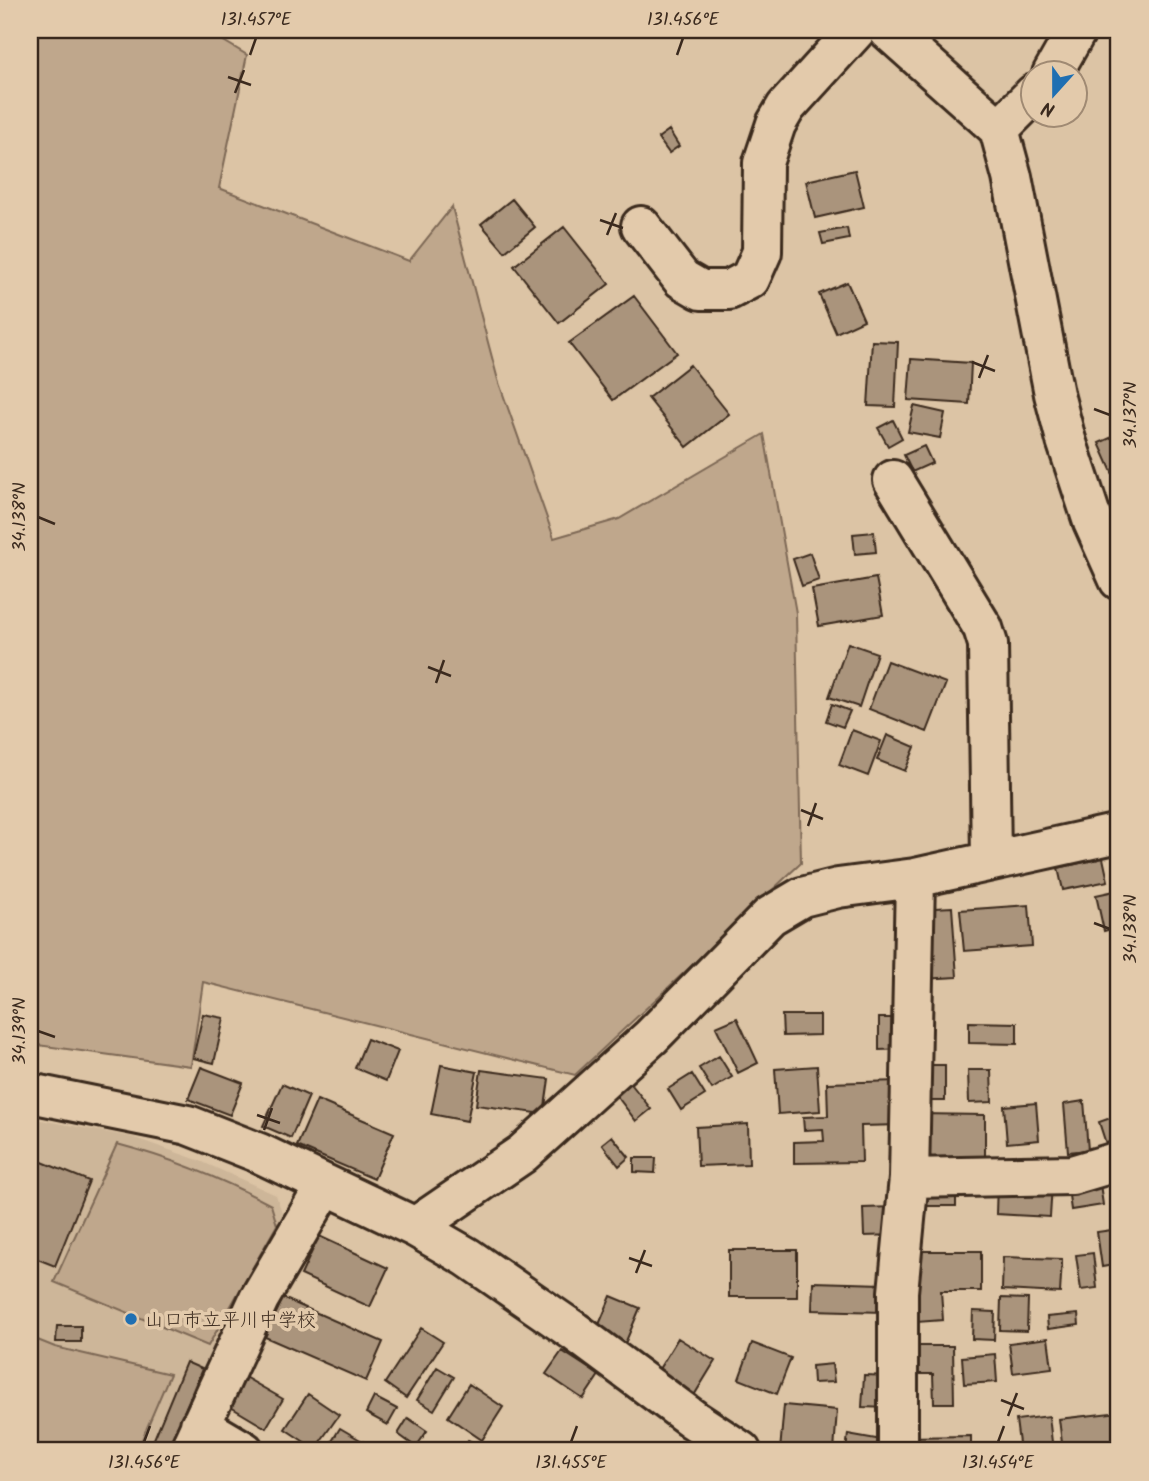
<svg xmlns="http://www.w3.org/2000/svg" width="1149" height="1481" viewBox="0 0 1149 1481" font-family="Kalam,'Klee One',sans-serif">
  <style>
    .built { fill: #cdb699 }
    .green { fill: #bfa78c; stroke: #7d6855; stroke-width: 2 }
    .building { fill: #aa947c; stroke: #3b2a1e; stroke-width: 2 }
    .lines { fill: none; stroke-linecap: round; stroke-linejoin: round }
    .minor-casing { stroke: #3b2a1e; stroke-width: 44 }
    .minor { stroke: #e3caab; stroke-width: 38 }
    .ticks { fill: none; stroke: #3b2a1e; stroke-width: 2.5 }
    .poi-dot { fill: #1f6fb2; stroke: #e3caab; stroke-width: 2.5 }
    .labels { text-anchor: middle; stroke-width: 7; stroke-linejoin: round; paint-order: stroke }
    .poi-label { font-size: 19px; fill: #3b2a1e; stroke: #e3caab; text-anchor: start }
    .neatline { fill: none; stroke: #3b2a1e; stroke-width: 2.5 }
    .ticks-label { font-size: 18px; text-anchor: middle; fill: #3b2a1e }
  </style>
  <rect width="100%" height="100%" fill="#dcc4a5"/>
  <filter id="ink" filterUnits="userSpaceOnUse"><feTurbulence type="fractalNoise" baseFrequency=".0143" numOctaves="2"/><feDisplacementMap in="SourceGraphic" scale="14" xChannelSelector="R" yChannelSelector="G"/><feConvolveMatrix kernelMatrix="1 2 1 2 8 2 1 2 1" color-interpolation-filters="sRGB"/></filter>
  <g filter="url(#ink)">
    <path class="built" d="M30,1118l102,19 66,23 78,35 10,29 -112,227h-144z"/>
    <path class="green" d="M30,30h175l42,25 -28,133 190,73 43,-54 46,173 56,158 65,-19 145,-85 32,179 5,250 -226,212 -372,-93 -12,84 -161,-22z
      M117,1144c53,14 106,35 154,61l6,20 -69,121 -154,-64z
      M30,1337l25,10 115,27 -33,77h-107z"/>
    <path class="building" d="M669,130l10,16 -10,7 -11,-15z
      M855,170l9,37 -49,11 -9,-37z
      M512,199l23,28 -30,25 -24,-28z
      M564,227l45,57 -50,39 -45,-57z
      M847,228l2,11 -26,5 -3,-11z
      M847,282l17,38 -28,13 -17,-39z
      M634,296l43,57 -64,47 -44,-57z
      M872,341l26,1 -3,65 -27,-1z
      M911,359l60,4 -2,41 -61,-4z
      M690,365l39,49 -42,33 -39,-49z
      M914,406l31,7 -5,25 -32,-6z
      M893,420l9,18 -14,8 -10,-18z
      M1119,434v43l-4,2 -16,-36z
      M924,446l8,17 -20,9 -8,-17z
      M1119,509v39l-15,-32z
      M874,532l2,20 -21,2 -2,-20z
      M810,553l9,27 -17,6 -9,-27z
      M876,578l7,37 -64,11 -7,-37z
      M848,643l29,10 -18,54 -30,-10z
      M887,661l59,22 -19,49 -58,-23z
      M832,704l18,7 -7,16 -17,-6z
      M852,730l29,11 -13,35 -29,-11z
      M887,735l28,12 -10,24 -28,-11z
      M1103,858l5,23 -45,9 -5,-22z
      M1119,890v37l-15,4 -8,-36z
      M1029,905l3,41 -68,5 -4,-41z
      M952,907l5,70 -34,2 -6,-70z
      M203,1014l21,4 -10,45 -21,-5z
      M782,1015h38v20l-37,1z
      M737,1018l21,45 -20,10 -22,-46z
      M879,1018h28v31l-28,1z
      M969,1022l48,1v21l-48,-1z
      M367,1039l31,12 -12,30 -31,-13z
      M719,1056l13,21 -20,12 -13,-21z
      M441,1065l36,7 -10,49 -36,-7z
      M920,1065h25v36h-24z
      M817,1066l3,45 -42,3 -3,-45z
      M201,1067l42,16 -13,32 -42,-16z
      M481,1070l68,9 -5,35 -68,-9z
      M968,1070h23l1,32 -23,1z
      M692,1074l13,21 -24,15 -13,-21z
      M628,1080l23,29 -15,12 -23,-30z
      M899,1081l1,44 -39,1 1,36 -68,1v-21l30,-1 -1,-12 -19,1 -1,-13 25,-1 -1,-33z
      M282,1084l27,12 -18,42 -28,-12z
      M317,1100l77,33 -20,46 -77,-33z
      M1084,1101l4,49 -20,2 -4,-48z
      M1036,1103l3,37 -32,3 -3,-37z
      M920,1114l65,1v46l-66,-2z
      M1119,1115v34l-10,4 -10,-31z
      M748,1124l1,40 -51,2 -2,-39z
      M612,1136l17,21 -10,9 -17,-22z
      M30,1157l59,24 -34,85 -25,-10z
      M634,1158h22l-1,15 -21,-1z
      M997,1182l55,3 -2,32 -54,-3z
      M1100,1184l3,21 -32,5 -3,-22z
      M921,1186l35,1v19h-35z
      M894,1207l1,28 -31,1 -1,-28z
      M1119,1229v35l-17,3 -5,-35z
      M319,1236l69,32 -18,39 -69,-32z
      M729,1250h68v47h-68z
      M915,1251h66v40h-40l2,29 -26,2z
      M1093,1253l4,35 -16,2 -5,-35z
      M1003,1257l59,2 -2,34 -58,-3z
      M813,1282l71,2 -1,28 -71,-2z
      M611,1296l29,12 -16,38 -29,-12z
      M283,1298l100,44 -17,39 -101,-44z
      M1001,1298l27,1 -1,32 -27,-1z
      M973,1311l22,1 -1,28 -22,-1z
      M1078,1314l1,11 -31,4 -1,-12z
      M57,1326h24v16h-25z
      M421,1328l22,14 -37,56 -21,-15z
      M678,1338l37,23 -22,36 -37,-23z
      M1048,1338l4,30 -39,5 -4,-30z
      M752,1343l39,15 -14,36 -38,-15z
      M905,1346h48l1,57h-20l-1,-29h-27z
      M562,1351l37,24 -16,24 -37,-25z
      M995,1354l2,28 -33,2 -2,-27z
      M186,1362l16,7 -34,82h-19z
      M832,1364l2,18 -21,1 -1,-17z
      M437,1367l17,10 -20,33 -17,-10z
      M241,1375l42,24 -17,29 -42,-25z
      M864,1375l27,1 -2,32 -27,-1z
      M469,1384l34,23 -21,33 -34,-23z
      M308,1394l31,21 -24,34 -30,-20z
      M374,1397l23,12 -9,16 -22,-12z
      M784,1405l53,5 -3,41h-54z
      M1119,1412v39h-56l-4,-32z
      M1049,1416l4,35h-33l-4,-31z
      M408,1418l19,13 -11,16 -18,-13z
      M340,1428l39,23h-53z
      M848,1434l34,6 -2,11h-34z
      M971,1436v15h-67v-14z
      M468,1440l17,9 -1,2h-22z
      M571,1441l13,10h-21z"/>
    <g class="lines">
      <defs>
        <path id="minor" d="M888,30l111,99 13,48 42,217 12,46 27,82 26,58
          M1052,74l25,-44
          M999,129l35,-35
          M641,226l41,53 19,11h28l21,-11 12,-27 1,-89 13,-39 10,-17 70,-77
          M893,480l90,148 5,16 3,216
          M30,1093l158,32 71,28 156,74 52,30 107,74 120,89 47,31
          M909,1178l163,-3 47,-14
          M415,1227l107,-73 129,-117 119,-121 32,-19 36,-9 77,-10 204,-45
          M200,1425l44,26
          M189,1451l70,-152 66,-113
          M898,1451v-159l11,-114 6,-300"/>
      </defs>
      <use href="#minor" class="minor-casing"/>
      <use href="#minor" class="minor"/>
    </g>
  </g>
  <path class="ticks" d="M250,55l6,-17M677,55l6,-17M228,77l23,8M235,93l9,-23M600,220l23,8M607,235l9,-22M972,362l23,9M979,378l9,-23M1094,409l16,6M38,517l17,7M428,667l23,9M436,683l8,-23M801,810l22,9M808,826l8,-23M1094,923l16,6M38,1031l17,6M257,1115l23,8M264,1130l8,-22M629,1258l23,8M636,1273l9,-23M1001,1400l23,9M1008,1416l9,-23M144,1442l6,-16M571,1442l6,-16M998,1442l6,-16"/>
  <circle class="poi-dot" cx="131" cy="1319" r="7"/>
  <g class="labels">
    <g class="poi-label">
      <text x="145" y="1326">山口市立平川中学校</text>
    </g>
  </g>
  <rect width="1149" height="1481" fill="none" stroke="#e3caab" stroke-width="77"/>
  <g transform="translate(1054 94) rotate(201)"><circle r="33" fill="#e3caab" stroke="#a08a73" stroke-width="2"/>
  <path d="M0-5L12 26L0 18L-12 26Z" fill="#1f6fb2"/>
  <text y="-10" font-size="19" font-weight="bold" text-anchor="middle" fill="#3b2a1e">N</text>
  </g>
  <rect x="38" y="38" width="1072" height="1404" class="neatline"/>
  <g class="ticks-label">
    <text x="256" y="25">131.457°E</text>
    <text x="683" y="25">131.456°E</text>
    <text transform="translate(1130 415) rotate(-90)" y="6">34.137°N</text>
    <text transform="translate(19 517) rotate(-90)" y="6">34.138°N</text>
    <text transform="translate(1130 929) rotate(-90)" y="6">34.138°N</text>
    <text transform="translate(19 1031) rotate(-90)" y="6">34.139°N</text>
    <text x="144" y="1468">131.456°E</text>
    <text x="571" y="1468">131.455°E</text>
    <text x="998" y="1468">131.454°E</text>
  </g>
</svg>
